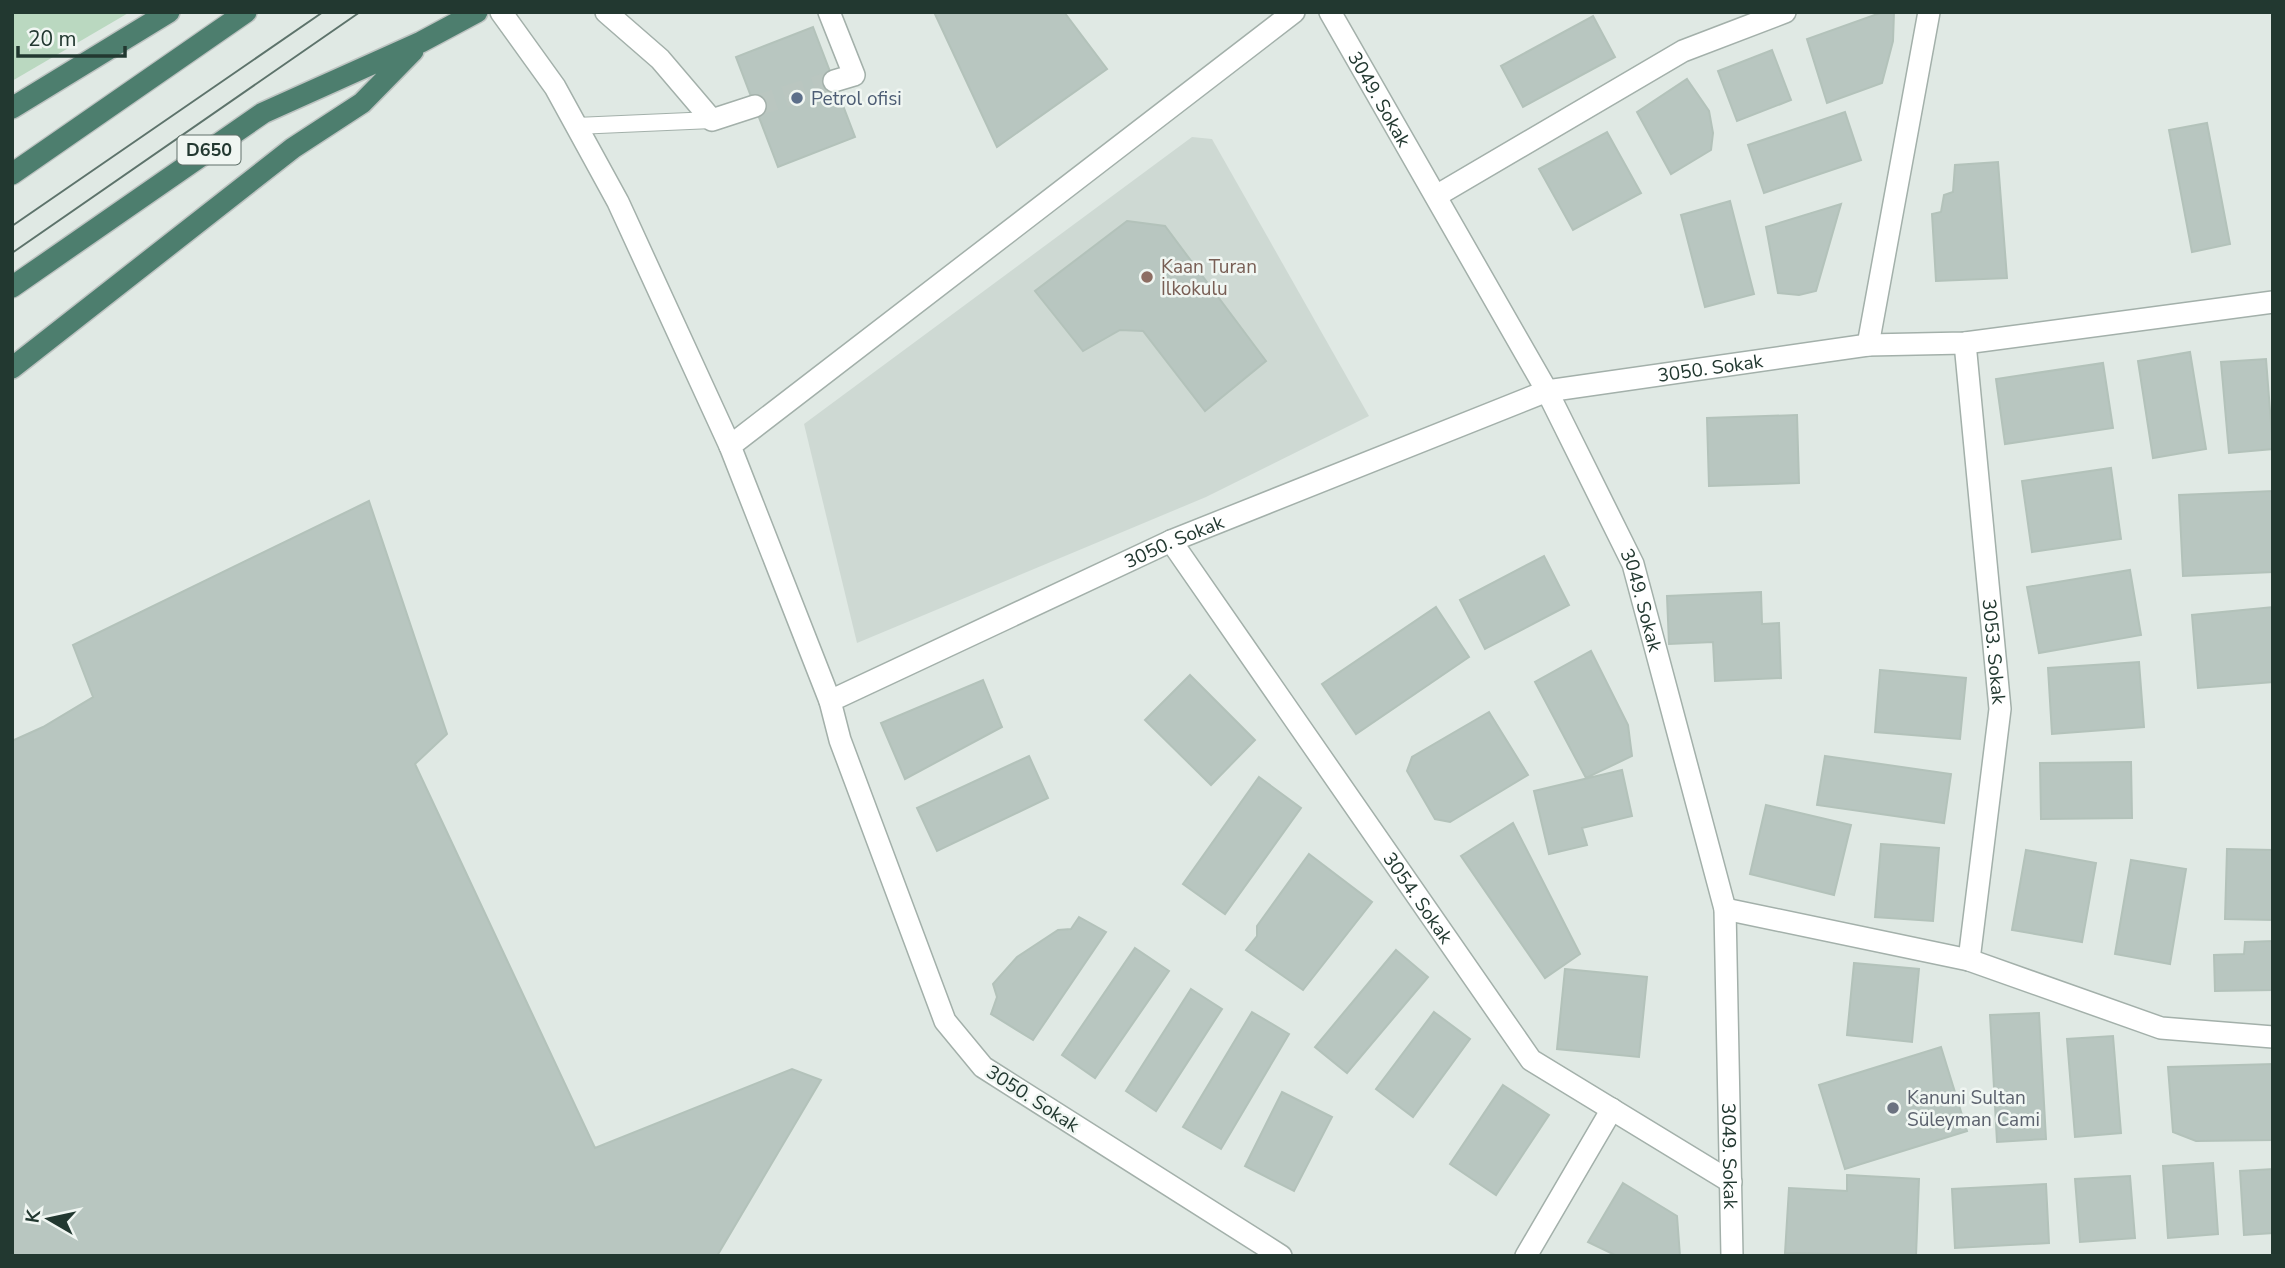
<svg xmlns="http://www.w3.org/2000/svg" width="2285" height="1268" viewBox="0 0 2285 1268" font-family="'Nunito Sans',sans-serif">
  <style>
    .built { fill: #ced9d3 }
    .green { fill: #bad8c0 }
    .building { fill: #b8c6c0; stroke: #b3c2ba; stroke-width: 2 }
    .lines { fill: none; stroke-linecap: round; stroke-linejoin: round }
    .minor-tunnel { stroke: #bac6c0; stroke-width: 21; stroke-dasharray: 21 10; stroke-linecap: butt }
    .service-casing { stroke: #a3b0aa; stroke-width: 18 }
    .minor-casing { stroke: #a3b0aa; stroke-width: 24 }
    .trunk-casing { stroke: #bdc3c1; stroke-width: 24 }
    .service { stroke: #fff; stroke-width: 16 }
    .minor { stroke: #fff; stroke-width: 21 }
    .trunk { stroke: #4d7e6e; stroke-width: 21 }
    .tram { stroke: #5d736b; stroke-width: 2 }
    .service-dot { fill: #5c6f8a; stroke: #f0f6f2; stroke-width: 2.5 }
    .education-dot { fill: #8d6e63; stroke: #f0f6f2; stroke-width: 2.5 }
    .worship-dot { fill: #6b7280; stroke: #f0f6f2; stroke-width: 2.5 }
    .labels { text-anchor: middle; stroke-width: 5; stroke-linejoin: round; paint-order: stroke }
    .shield { fill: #f0f6f2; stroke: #60716a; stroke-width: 2 }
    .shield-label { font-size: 18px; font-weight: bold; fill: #223830 }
    .service-label { font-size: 19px; fill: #4e5e75; stroke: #f0f6f2; text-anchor: start }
    .street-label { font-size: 19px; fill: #223830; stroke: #f0f6f2 }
    .education-label { font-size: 19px; fill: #785e54; stroke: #f0f6f2; text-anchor: start }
    .worship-label { font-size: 19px; fill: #5b616d; stroke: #f0f6f2; text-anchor: start }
  </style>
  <rect width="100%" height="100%" fill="#e0e9e4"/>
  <path class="built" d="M1192,137l20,2 157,277 -163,81 -349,146 -53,-219z"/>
  <path class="green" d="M12,12h118l-118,69z"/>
  <path class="building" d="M934,12h130l43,57 -110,78z
    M1883,12h11l-1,29 -11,42 -55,20 -20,-64z
    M1593,16l22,41 -92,50 -22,-41z
    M813,27l42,110 -77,30 -42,-110z
    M1772,50l19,50 -54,21 -19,-50z
    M1687,79l22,32 4,22 -2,17 -40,24 -34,-62z
    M1845,112l16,48 -97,33 -16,-48z
    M2207,123l23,121 -38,8 -23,-122z
    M1607,132l34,61 -68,37 -34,-61z
    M1998,162l9,116 -71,3 -4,-67 9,-2 3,-17 9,-3 2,-27z
    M1730,201l24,93 -49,13 -24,-92z
    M1841,204l-25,87 -17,4 -21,-2 -12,-66z
    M1127,221l38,5 101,135 -61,50 -62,-80 -23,-1 -37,21 -48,-60z
    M2190,352l16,97 -53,9 -15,-97z
    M2266,359l7,90 -44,4 -8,-91z
    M2103,363l10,65 -108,16 -9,-65z
    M1797,415l2,68 -90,3 -2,-68z
    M2111,468l10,71 -89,13 -10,-71z
    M2273,491v81l-90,4 -4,-81z
    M369,501l78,233 -32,30 180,384 197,-79 29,11 -104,176h-705v-515l31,-14 50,-30 -20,-52z
    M1544,556l25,49 -84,44 -25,-49z
    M2130,570l11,65 -102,18 -12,-66z
    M1761,592l1,32 17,-1 2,55 -66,3 -2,-39 -44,2 -2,-48z
    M1436,607l33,50 -113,77 -34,-50z
    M2273,607v75l-75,6 -6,-73z
    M1591,651l37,74 4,31 -46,22 -51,-96z
    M2139,662l5,65 -92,7 -4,-66z
    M1880,670l86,8 -6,61 -85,-7z
    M1190,675l65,65 -44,45 -66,-65z
    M983,680l19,47 -97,52 -24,-56z
    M1489,712l39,63 -78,47 -15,-3 -28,-48 5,-14z
    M1029,756l19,42 -111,53 -20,-43z
    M1825,756l126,18 -7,49 -127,-18z
    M2131,762l1,56 -91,1 -1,-56z
    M1622,770l10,46 -50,12 5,17 -38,9 -15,-63z
    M1259,777l42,31 -76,106 -42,-30z
    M1766,805l85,20 -17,70 -84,-21z
    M1513,823l67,131 -35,24 -84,-122z
    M1881,844l58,4 -6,73 -58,-4z
    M2227,849l46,1v70l-48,-1z
    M2026,850l70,13 -14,79 -70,-12z
    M1309,854l63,48 -69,88 -57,-40 11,-14v-10z
    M2131,860l55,9 -16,95 -55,-10z
    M1079,917l27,15 -73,108 -42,-26 6,-17 -4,-13 24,-27 41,-27 13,-1z
    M2273,941v49l-58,1 -1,-36 30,-1 1,-12z
    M1135,948l34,23 -74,107 -33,-23z
    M1396,950l32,27 -81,96 -32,-26z
    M1854,963l65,6 -7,73 -65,-7z
    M1565,969l82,8 -8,80 -82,-8z
    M1191,989l31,20 -66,102 -30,-20z
    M1252,1012l37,22 -68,115 -38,-22z
    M1434,1012l36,27 -57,78 -37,-28z
    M2039,1013l7,126 -49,3 -7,-127z
    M2113,1036l8,97 -46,4 -8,-98z
    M1941,1047l26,84 -122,38 -26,-84z
    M2273,1064v76l-77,1 -23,-9 -5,-65z
    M1503,1085l46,30 -53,80 -46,-31z
    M1282,1092l50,25 -38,74 -49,-25z
    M2213,1163l5,71 -50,4 -5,-72z
    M2273,1169v64l-29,2 -4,-64z
    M1847,1175l72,4 -3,77 -131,-3 4,-65 58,3z
    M2130,1176l5,62 -55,4 -5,-63z
    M1623,1183l54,33 3,40h-63l-29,-14z
    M2046,1184l3,59 -94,5 -3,-59z"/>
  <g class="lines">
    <path class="minor-tunnel" d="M755,106l79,-25"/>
    <defs>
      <path id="service" d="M576,126l136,-6"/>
      <g id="minor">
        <path d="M501,12l54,75 63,115 112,244"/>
        <path d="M606,12l54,47 52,61 43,-14"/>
        <path d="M829,12l25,63 -20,6"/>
        <path id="s1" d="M1330,12l217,379 86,173 92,345 7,347"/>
        <path d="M1436,196l247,-145 102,-39"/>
        <path id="s2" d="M1965,343l35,366 -31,251"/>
        <path d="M1868,345l61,-333"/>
        <path id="s3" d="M1171,541l360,519 200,122"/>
        <path d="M830,701l-100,-255 564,-434"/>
        <path d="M1725,909l244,51 192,68 112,9"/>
        <path id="s4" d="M1281,1256l-298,-189 -38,-46 -105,-281 -10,-39 341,-160 376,-150 321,-46 97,-2 308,-41"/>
        <path d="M1526,1256l86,-147"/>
      </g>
      <path id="trunk" d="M12,108l157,-96
        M12,174l234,-162
        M12,287l251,-174 158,-71 56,-30
        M12,368l281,-220 69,-45 51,-52"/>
    </defs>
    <use href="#service" class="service-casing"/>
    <use href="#minor" class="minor-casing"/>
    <use href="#trunk" class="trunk-casing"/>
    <use href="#service" class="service"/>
    <use href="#minor" class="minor"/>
    <use href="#trunk" class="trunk"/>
    <path class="tram" d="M12,226l311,-214
      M12,253l348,-241"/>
  </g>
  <circle class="service-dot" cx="797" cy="98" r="7"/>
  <circle class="education-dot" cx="1147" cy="277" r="7"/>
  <circle class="worship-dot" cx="1893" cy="1108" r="7"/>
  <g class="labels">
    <rect class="shield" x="177.5" y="135.5" width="63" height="29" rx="5"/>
    <g class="shield-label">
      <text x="209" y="156">D650</text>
    </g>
    <g class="service-label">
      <text x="811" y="105">Petrol ofisi</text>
    </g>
    <g class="street-label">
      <text dy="7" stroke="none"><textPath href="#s1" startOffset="100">3049. Sokak</textPath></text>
      <text dy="7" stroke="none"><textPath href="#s4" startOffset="1699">3050. Sokak</textPath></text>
      <text dy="7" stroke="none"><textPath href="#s4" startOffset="1132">3050. Sokak</textPath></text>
      <text dy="7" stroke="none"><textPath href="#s1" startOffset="667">3049. Sokak</textPath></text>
      <text dy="7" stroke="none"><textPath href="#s2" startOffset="310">3053. Sokak</textPath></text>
      <text dy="7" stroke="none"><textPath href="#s3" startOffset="434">3054. Sokak</textPath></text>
      <text transform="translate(1033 1098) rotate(33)" y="7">3050. Sokak</text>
      <text dy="7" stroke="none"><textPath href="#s1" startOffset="1234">3049. Sokak</textPath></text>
    </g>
    <g class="education-label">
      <text x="1161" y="273">Kaan Turan<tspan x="1161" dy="22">İlkokulu</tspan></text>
    </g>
    <g class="worship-label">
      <text x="1907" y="1104">Kanuni Sultan<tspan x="1907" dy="22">Süleyman Cami</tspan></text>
    </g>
  </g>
  <rect width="2285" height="1268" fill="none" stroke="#223830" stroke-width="28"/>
  <g transform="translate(49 1219) rotate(279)" stroke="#f0f6f2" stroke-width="5" paint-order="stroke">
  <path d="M0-5L12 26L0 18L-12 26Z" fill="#223830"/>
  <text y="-10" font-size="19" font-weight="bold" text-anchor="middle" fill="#223830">K</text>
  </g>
  <path d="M18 46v10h107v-10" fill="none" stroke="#223830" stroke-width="3.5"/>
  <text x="28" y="46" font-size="21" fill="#223830" stroke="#f0f6f2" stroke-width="5" paint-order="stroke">20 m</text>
</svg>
